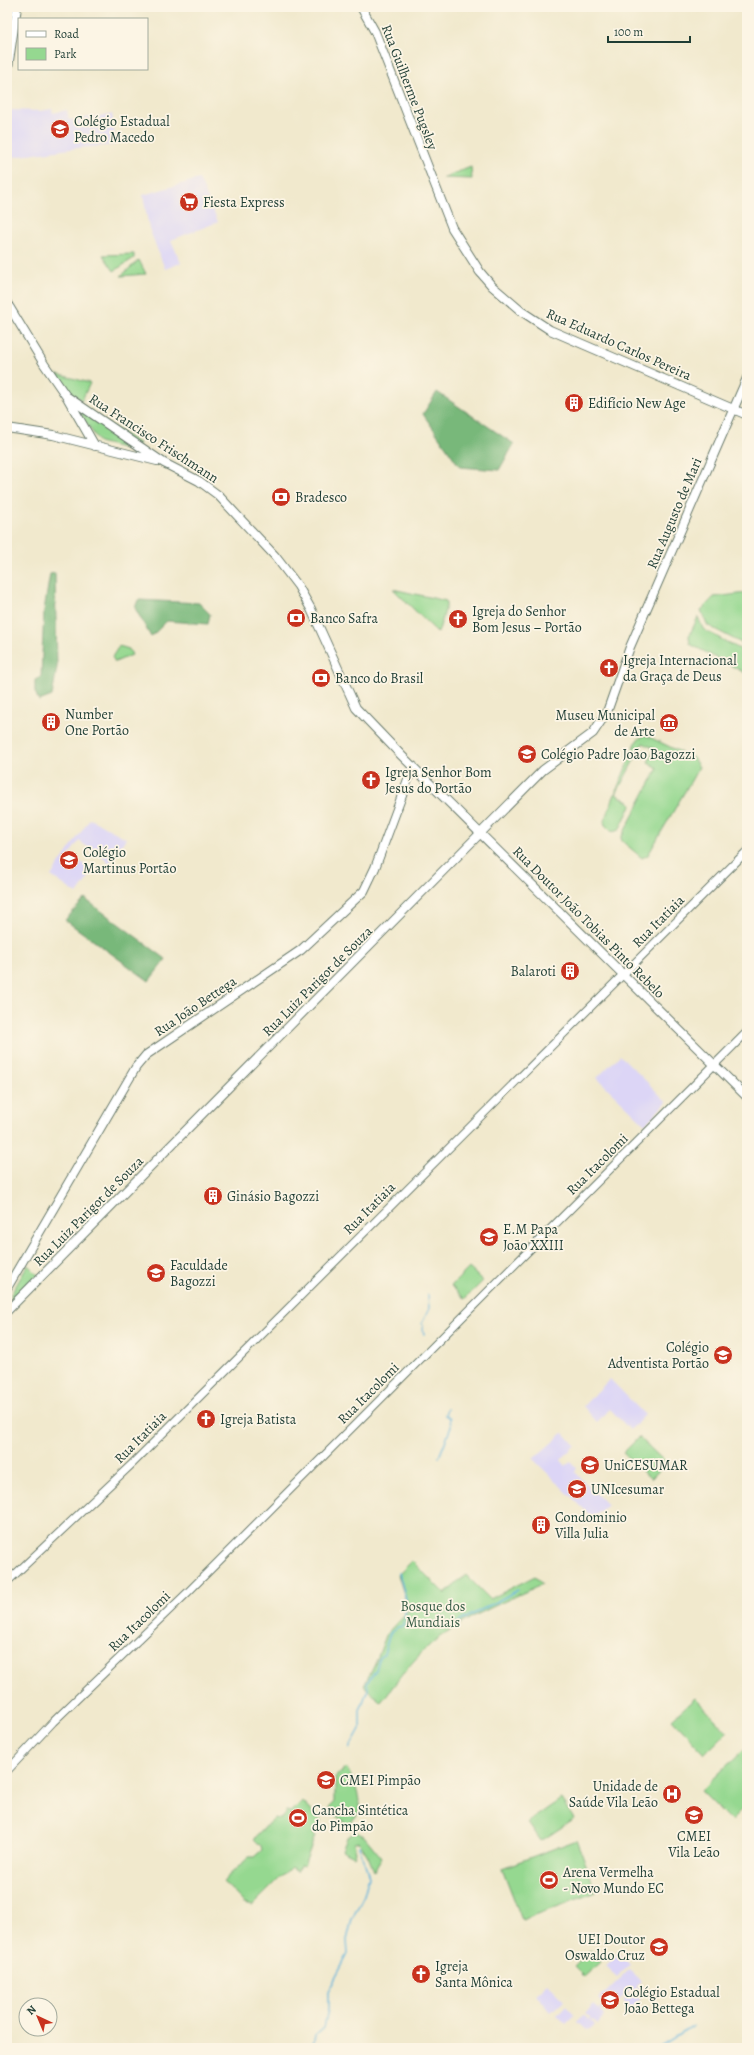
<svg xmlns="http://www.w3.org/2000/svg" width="754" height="2055" viewBox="0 0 754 2055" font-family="Alegreya,serif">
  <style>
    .built { fill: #dcd5f6 }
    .green { fill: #95d890; stroke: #5a8a62 }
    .forest { fill: #78b87a; stroke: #4c7a57 }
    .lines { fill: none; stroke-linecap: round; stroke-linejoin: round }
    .stream { stroke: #60b4dc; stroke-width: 1.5 }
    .secondary-casing { stroke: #68796a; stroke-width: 9 }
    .primary-casing { stroke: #68796a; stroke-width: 10 }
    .secondary { stroke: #fff; stroke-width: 7 }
    .primary { stroke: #fff; stroke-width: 8 }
    .labels { text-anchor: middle; stroke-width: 3.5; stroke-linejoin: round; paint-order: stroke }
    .street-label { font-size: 14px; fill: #1f3d34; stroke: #fcf5e5 }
    .poi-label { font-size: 14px; fill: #1f3d34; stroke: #fcf5e5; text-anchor: start }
    .park-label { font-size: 14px; fill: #375c46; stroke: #fcf5e5 }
  </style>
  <rect width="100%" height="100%" fill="#fcf5e5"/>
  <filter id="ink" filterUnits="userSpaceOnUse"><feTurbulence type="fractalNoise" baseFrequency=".025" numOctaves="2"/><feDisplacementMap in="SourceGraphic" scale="8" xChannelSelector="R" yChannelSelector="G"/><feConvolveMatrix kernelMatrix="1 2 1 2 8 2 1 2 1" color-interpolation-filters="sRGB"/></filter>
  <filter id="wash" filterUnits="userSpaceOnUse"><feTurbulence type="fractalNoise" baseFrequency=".012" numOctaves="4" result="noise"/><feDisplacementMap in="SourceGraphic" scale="16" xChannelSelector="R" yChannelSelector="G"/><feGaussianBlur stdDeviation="0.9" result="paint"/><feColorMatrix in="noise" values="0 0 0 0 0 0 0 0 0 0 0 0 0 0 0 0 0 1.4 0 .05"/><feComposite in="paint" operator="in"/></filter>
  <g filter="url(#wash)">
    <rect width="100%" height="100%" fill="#f1e9cd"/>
    <path class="built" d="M52,109l1,4 14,-3 2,10 43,-6 4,31 -39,3 -64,9 -2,9h-4v-56l33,1z
      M199,179l19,43 -47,18 10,23 -16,6 -16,-41 -6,-33z
      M90,819l36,19 -17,26 -6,-7 -24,-16 -10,14 25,15 -17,24 -26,-18z
      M620,1055l47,47 -22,22 -48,-46z
      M610,1379l35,36 -15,15 -20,-21 -13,13 -14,-16z
      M563,1433l12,12 -14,15 5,6 4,-5 7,7 -2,4 32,33 -14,13 -60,-59z
      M618,1952l12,13 -13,12 -12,-11z
      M629,1970l12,11 -6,6 1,2 4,-3 7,6 -17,17 -7,-8 11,-10 -3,-2 -20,21 -5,-4 -5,4 4,5 -8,9 -5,-4 -2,1 4,4 -6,6 -10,-9 5,-7 6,5 1,-3 -5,-3 9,-10 6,5 4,-5 -5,-5z
      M547,1983l17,17 -13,12 -15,-18z
      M566,2005l9,10 -9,9 -9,-9z"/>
    <path class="green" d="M471,167l1,12 -30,-1z
      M134,254v4l-20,13 -11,-16z
      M139,260l7,14 -25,2z
      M57,374l33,9 -8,17 -12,-7z
      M74,404l65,39 -5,8 -35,-9z
      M393,589l53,12v6l-8,26z
      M747,593v53l-40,-21 -6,-15 13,-13z
      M698,617l5,12 5,3 39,21v21l-57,-30 -1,-8z
      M119,646l10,3 3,6 -17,7 -3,-5z
      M645,735l48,23 6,9 -51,88 -6,3 -20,-17 -1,-3 37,-70 -10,-6 7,-13 -12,-6 -27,51 16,10 -13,26 -7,2 -7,-7 -1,-4 33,-81z
      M28,1265l14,14 -30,23 -1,-8z
      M469,1268l14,13 -18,18 -14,-13z
      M639,1437l27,26 -15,16 -28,-26z
      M412,1561l33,33 21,-19 24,24 45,-23 7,8c-33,16 -84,36 -111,60 -20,17 -34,38 -50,58l-17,-16 13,-27 10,-26 22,-23 -11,-35z
      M695,1698l32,34 -22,22 -33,-35z
      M744,1749l3,3v53l-16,16 -30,-30z
      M346,1768c8,13 16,30 12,45 -2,4 -7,9 -10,13l-19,-18 6,-6v-25z
      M561,1799l13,20 -33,22 -13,-19z
      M303,1802l18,19 -8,13 2,2 -11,30 -4,-1 -3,7 -6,-5 -38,38 -9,-2 -21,-22 26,-24h5l8,-7 -1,-4 -7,-7 20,-21 7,1 5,-8 5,1z
      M356,1832l8,4 18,22 -8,13 -6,-15 -9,-14 -5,1 2,9 -2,4 -12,-6 6,-14z
      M577,1840l19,52 -74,28 -20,-52z
      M591,1950l9,12 -16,15 -10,-10z"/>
    <path class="forest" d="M437,392l77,52 -15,26 -39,-3 -37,-53z
      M55,573l2,94 -5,29 -13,5 -4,-9v-12l6,-3 3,-67 6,-36z
      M138,600l61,3 11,11 -2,10 -41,-3 -16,16 -16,-29z
      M85,899l81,60 -17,22 -84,-61z"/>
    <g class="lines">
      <path class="stream" d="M424,1334l-2,-11 7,-14 -1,-14
        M439,1457l12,-30 -1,-9 -5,-3 2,-6
        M399,1573l7,27 -2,24
        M349,1749l11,-20v-19l8,-21 -1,-6 9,-13 3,-11 5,-5 6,-21 8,-6 23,-5 34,2 63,-34
        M312,2048l3,-12 9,-8 4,-19v-17l20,-38 -1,-14 5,-21 12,-24 5,-19 -10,-30
        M657,2048l36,-22"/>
    </g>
  </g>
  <g filter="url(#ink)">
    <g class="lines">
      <defs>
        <path id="secondary" d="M7,1582l125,-118 615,-613
          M7,1771l46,-49 135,-130 559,-560"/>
        <path id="primary" d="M361,7l14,25 77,196 28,44 12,14 29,25 29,19 197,85
          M7,74l10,-67
          M7,303l37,61 22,32 98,67 35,18 19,14 57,61 23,30 13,23 45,99 46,48 345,341
          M68,399l27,47
          M7,428l46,7 104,26
          M7,1288l129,-221 10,-12 155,-105 63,-59 11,-23 38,-102
          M7,1311l536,-541 50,-37 14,-21 23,-65 117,-269"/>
      </defs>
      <use href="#secondary" class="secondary-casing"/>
      <use href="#primary" class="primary-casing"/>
      <use href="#secondary" class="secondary"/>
      <use href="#primary" class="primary"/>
    </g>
  </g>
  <defs>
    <symbol id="school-disc" viewBox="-11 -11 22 22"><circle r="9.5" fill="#c8321e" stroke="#fcf5e5"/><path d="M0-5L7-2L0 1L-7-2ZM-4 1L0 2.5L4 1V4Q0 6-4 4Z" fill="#fff"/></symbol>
    <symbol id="supermarket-disc" viewBox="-11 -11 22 22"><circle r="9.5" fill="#c8321e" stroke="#fcf5e5"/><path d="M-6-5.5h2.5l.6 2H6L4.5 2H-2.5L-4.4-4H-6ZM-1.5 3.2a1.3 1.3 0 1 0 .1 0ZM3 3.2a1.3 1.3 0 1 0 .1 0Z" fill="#fff"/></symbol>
    <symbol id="building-disc" viewBox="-11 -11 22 22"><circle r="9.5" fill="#c8321e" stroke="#fcf5e5"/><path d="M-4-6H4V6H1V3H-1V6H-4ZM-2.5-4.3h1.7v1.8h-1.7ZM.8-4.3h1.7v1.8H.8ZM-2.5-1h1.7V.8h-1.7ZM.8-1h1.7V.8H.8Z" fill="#fff"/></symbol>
    <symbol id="bank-disc" viewBox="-11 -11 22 22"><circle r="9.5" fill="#c8321e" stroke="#fcf5e5"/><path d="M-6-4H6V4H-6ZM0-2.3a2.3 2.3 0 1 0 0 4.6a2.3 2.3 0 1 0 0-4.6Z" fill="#fff"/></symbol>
    <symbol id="church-disc" viewBox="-11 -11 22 22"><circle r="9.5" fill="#c8321e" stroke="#fcf5e5"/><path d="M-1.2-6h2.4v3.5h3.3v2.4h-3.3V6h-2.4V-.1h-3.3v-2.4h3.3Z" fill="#fff"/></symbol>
    <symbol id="museum-disc" viewBox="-11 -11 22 22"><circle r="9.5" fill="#c8321e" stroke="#fcf5e5"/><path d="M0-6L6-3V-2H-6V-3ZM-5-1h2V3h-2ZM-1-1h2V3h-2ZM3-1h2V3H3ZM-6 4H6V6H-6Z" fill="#fff"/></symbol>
    <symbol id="university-disc" viewBox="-11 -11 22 22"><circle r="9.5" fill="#c8321e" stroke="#fcf5e5"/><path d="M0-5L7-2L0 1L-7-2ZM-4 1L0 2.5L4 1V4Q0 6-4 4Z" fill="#fff"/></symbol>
    <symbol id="hospital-disc" viewBox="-11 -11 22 22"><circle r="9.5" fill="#c8321e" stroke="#fcf5e5"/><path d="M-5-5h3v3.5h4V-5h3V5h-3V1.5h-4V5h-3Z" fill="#fff"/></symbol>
    <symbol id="stadium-disc" viewBox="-11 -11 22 22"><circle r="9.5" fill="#c8321e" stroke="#fcf5e5"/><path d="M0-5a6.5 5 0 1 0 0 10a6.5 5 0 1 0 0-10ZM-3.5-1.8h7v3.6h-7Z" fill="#fff"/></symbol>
  </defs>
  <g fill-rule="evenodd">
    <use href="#school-disc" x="49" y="118" width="22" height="22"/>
    <use href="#supermarket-disc" x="178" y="191" width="22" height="22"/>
    <use href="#building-disc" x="563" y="392" width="22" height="22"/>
    <use href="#bank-disc" x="270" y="486" width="22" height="22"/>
    <use href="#bank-disc" x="285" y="607" width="22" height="22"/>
    <use href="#church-disc" x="447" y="608" width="22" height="22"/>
    <use href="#church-disc" x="598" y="657" width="22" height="22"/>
    <use href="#bank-disc" x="310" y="667" width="22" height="22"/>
    <use href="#building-disc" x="40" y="711" width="22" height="22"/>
    <use href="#museum-disc" x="658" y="712" width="22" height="22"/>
    <use href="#school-disc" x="516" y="743" width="22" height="22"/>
    <use href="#church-disc" x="360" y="769" width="22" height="22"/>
    <use href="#school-disc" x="58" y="849" width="22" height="22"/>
    <use href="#building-disc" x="559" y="960" width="22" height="22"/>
    <use href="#building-disc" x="202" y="1185" width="22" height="22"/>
    <use href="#school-disc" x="478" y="1226" width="22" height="22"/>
    <use href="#university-disc" x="145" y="1262" width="22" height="22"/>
    <use href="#school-disc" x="712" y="1344" width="22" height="22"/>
    <use href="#church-disc" x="195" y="1408" width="22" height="22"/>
    <use href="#university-disc" x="579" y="1454" width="22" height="22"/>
    <use href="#school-disc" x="566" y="1478" width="22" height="22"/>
    <use href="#building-disc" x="530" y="1514" width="22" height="22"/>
    <use href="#school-disc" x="315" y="1769" width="22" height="22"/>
    <use href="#hospital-disc" x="661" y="1783" width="22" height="22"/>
    <use href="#school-disc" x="683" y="1804" width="22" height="22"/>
    <use href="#stadium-disc" x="287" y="1807" width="22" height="22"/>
    <use href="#stadium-disc" x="538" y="1869" width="22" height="22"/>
    <use href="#school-disc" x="648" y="1936" width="22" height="22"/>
    <use href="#church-disc" x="410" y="1963" width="22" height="22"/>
    <use href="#school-disc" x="599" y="1989" width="22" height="22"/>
  </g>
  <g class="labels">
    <g class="street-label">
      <text transform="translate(410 87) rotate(69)" y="5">Rua Guilherme Pugsley</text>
      <text transform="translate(619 344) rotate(24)" y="5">Rua Eduardo Carlos Pereira</text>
      <text transform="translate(154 438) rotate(33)" y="5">Rua Francisco Frischmann</text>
      <text transform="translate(674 513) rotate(-67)" y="5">Rua Augusto de Mari</text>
      <text transform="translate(658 921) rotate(-45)" y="5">Rua Itatiaia</text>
      <text transform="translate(589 922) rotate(45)" y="5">Rua Doutor João Tobias Pinto Rebelo</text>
      <text transform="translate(317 981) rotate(-45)" y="5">Rua Luiz Parigot de Souza</text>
      <text transform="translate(195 1006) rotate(-34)" y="5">Rua João Bettega</text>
      <text transform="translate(597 1164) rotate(-45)" y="5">Rua Itacolomi</text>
      <text transform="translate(369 1208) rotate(-45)" y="5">Rua Itatiaia</text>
      <text transform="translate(88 1211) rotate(-45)" y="5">Rua Luiz Parigot de Souza</text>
      <text transform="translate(368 1393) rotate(-45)" y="5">Rua Itacolomi</text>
      <text transform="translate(140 1437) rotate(-45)" y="5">Rua Itatiaia</text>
      <text transform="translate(139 1621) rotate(-44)" y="5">Rua Itacolomi</text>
    </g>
    <g class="poi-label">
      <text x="74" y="126">Colégio Estadual<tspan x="74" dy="16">Pedro Macedo</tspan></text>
      <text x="203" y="207">Fiesta Express</text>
      <text x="588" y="408">Edifício New Age</text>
      <text x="295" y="502">Bradesco</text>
      <text x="472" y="616">Igreja do Senhor<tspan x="472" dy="16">Bom Jesus – Portão</tspan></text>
      <text x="310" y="623">Banco Safra</text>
      <text x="623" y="665">Igreja Internacional<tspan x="623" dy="16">da Graça de Deus</tspan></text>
      <text x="335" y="683">Banco do Brasil</text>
      <text x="65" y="719">Number<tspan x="65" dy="16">One Portão</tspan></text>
      <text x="655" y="720" text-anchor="end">Museu Municipal<tspan x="655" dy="16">de Arte</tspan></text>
      <text x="541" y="759">Colégio Padre João Bagozzi</text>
      <text x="385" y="777">Igreja Senhor Bom<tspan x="385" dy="16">Jesus do Portão</tspan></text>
      <text x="83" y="857">Colégio<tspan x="83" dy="16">Martinus Portão</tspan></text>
      <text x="556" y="976" text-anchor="end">Balaroti</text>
      <text x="227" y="1201">Ginásio Bagozzi</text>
      <text x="503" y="1234">E.M Papa<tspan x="503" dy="16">João XXIII</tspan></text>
      <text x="170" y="1270">Faculdade<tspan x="170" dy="16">Bagozzi</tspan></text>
      <text x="709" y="1352" text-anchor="end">Colégio<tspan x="709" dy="16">Adventista Portão</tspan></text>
      <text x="220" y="1424">Igreja Batista</text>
      <text x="604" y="1470">UniCESUMAR</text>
      <text x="591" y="1494">UNIcesumar</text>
      <text x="555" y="1522">Condominio<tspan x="555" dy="16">Villa Julia</tspan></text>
      <text x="340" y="1785">CMEI Pimpão</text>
      <text x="658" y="1791" text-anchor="end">Unidade de<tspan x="658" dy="16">Saúde Vila Leão</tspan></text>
      <text x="312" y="1815">Cancha Sintética<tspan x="312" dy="16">do Pimpão</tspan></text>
      <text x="694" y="1841" text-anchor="middle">CMEI<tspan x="694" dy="16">Vila Leão</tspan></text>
      <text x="563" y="1877">Arena Vermelha<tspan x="563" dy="16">- Novo Mundo EC</tspan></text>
      <text x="645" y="1944" text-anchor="end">UEI Doutor<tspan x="645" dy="16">Oswaldo Cruz</tspan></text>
      <text x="435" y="1971">Igreja<tspan x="435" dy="16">Santa Mônica</tspan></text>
      <text x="624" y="1997">Colégio Estadual<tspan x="624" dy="16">João Bettega</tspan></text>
    </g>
    <g class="park-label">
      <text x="433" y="1611">Bosque dos<tspan x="433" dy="16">Mundiais</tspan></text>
    </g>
  </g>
  <rect width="754" height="2055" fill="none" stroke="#fcf5e5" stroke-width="24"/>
  <rect x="18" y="18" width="130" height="52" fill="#fcf5e5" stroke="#a4ab9e"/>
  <rect x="26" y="31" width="20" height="6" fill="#ffffff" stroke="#a4ab9e"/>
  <text x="54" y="38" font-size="12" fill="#1f3d34">Road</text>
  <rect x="26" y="48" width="20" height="12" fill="#95d890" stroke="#a4ab9e"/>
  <text x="54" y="58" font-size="12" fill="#1f3d34">Park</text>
  <g transform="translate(38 2017) rotate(316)"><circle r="19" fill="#fcf5e5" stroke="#a4ab9e"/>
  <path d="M0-3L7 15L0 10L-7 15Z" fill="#c8321e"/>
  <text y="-6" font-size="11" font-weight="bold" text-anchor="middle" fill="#1f3d34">N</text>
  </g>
  <path d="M608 36v6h82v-6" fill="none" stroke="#1f3d34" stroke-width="2"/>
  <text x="614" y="36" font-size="12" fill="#1f3d34" stroke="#fcf5e5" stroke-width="3" paint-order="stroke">100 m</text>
</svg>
